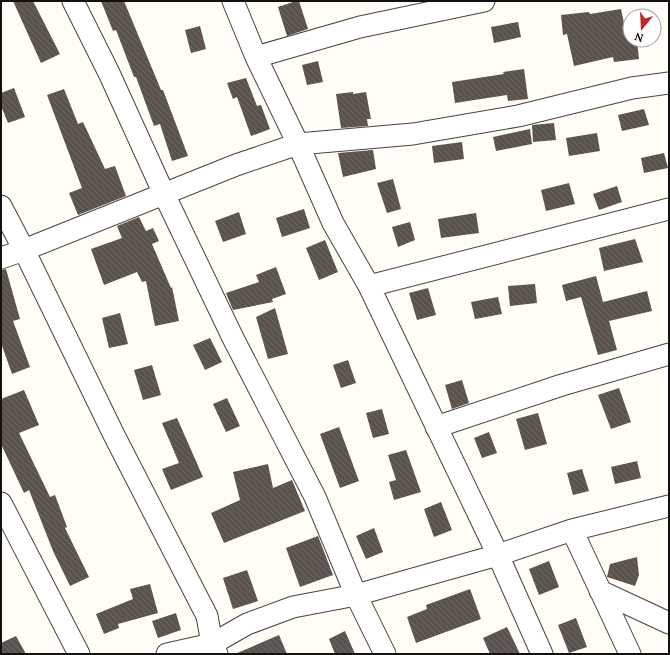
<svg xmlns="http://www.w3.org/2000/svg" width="670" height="655" viewBox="0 0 670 655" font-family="Lora,serif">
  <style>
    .building { fill: url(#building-back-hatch) }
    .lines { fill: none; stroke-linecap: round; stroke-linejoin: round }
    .minor-casing { stroke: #444; stroke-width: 23 }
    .minor { stroke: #fff; stroke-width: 21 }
  </style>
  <defs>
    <pattern id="building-back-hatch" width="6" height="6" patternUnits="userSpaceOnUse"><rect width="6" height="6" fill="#5a524d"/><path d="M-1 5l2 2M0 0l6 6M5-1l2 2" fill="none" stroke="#6d6662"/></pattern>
  </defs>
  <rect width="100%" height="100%" fill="#fffdf5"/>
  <path class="building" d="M13,1h20l27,53 -19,9z
    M101,1h23l37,89h2l25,66 -16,5 -12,-37 -6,2 -18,-49h-2l-18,-47 -3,1z
    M296,1h3l9,28 -21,7 -9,-29z
    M621,9l7,33 9,-1 2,18 -25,3 -1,-5 -39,9 -7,-32 -4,1 -2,-20 28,-3 1,2z
    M518,22l3,15 -27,6 -3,-16z
    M200,26l6,23 -15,4 -6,-23z
    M318,61l5,21 -16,3 -5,-20z
    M524,69l4,30 -20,2 -1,-6 -52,8 -3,-21 52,-8 -1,-2z
    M246,78l11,28 4,-1 9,24 -19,7 -14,-39 -4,2 -6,-16z
    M14,88l11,29 -17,6 -7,-17v-13z
    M64,89l14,35 5,-2 22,47 10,-3 11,30 -48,19 -9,-22 13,-5 -35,-93z
    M353,92v2l13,-2 5,27h-4l1,7 -27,2 -5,-34z
    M644,109l5,16 -27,6 -4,-16z
    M554,123l2,17 -23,2 -1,-17z
    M530,129l2,15 -36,7 -3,-14z
    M597,133l3,18 -31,5 -3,-18z
    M462,142l2,17 -30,4 -2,-17z
    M373,150l3,19 -33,8 -5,-24z
    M664,153l4,15 -24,5 -3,-15z
    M393,179l8,30 -14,4 -10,-30z
    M569,183l6,21 -29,7 -5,-21z
    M617,186l5,16 -23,8 -6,-16z
    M304,209l6,19 -28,9 -6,-19z
    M239,212l7,22 -23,8 -8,-21z
    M476,213l3,20 -38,5 -3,-19z
    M139,217l7,14 7,-3 6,13 -7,3 19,44 1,-1 7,34 -24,5 -9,-45 -4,1 -5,-10 -33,13 -13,-36 31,-11 -5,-12z
    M410,222l5,18 -17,7 -6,-20z
    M635,239l8,23 -39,9 -5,-23z
    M325,240l13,32 -19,8 -13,-32z
    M276,267l10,27 -14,5 1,3 -40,8 -7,-17 33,-11 -3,-7z
    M6,269l14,50 -7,2 17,46 -18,7 -11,-31v-73z
    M596,276l7,26 44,-11 5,20 -43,10 8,29 -19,5 -17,-58 -15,4 -4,-16z
    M535,284l2,19 -27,3 -2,-20z
    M428,288l8,27 -19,5 -8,-27z
    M498,297l4,17 -27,5 -4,-17z
    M275,308l13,46 -20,5 -12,-42z
    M120,313l8,31 -19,4 -7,-30z
    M210,338l12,24 -17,8 -12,-25z
    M348,360l8,23 -15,5 -8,-23z
    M152,365l9,30 -18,5 -9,-30z
    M462,380l7,23 -17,6 -7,-24z
    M619,388l12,34 -20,7 -13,-34z
    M24,390l15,35 -20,8 31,64 5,-2 12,32 -2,1 24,49 -19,9 -17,-35 -24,-61 -5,3 -23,-49v-45z
    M227,398l13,28 -14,6 -13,-28z
    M382,409l7,25 -16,4 -7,-25z
    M538,413l9,31 -22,6 -9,-31z
    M177,418l26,59 -32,13 -9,-21 17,-6 -17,-40z
    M339,427l20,54 -19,7 -20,-54z
    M489,432l8,21 -15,5 -8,-20z
    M406,450l15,42 -27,8 -5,-18 7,-2 -8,-25z
    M637,461l4,17 -26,6 -4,-17z
    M268,464l5,24 19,-8 13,31 -81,32 -13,-30 29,-13 -7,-28z
    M582,469l7,22 -16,4 -6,-22z
    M441,502l11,28 -18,7 -10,-28z
    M374,528l9,24 -17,7 -10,-23z
    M318,536l15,39 -33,12 -14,-39z
    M637,557l2,18 -4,11 -28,-9 3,-13z
    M549,561l10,26 -20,8 -10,-26z
    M247,570l11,31 -25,8 -10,-31z
    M150,584l8,29 -40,11 1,4 -15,6 -8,-20 37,-15 -3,-10z
    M470,589l11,30 -65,24 -9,-26 20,-8 -1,-4z
    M176,613l5,17 -23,8 -6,-17z
    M576,618l11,29 -18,6 -11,-28z
    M507,627l13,27h-30l-7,-16z
    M345,631l10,23h-20l-6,-15z
    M279,635l8,19h-52z
    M16,636l10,18h-25v-11z"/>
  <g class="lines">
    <defs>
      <path id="minor" d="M73,1l36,72 55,121 69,144 82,159 41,98 29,59
        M233,1l23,56 42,87 35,79 36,63 129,269 44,99
        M256,57l104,-30 124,-26
        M1,206l23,44 90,185 93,181 5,28 5,10
        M1,258l23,-8 212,-85 62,-21 115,-10 105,-18 114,-28 37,-5
        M369,286l300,-77
        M436,427l126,-42 107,-31
        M1,503l78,151
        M572,530l58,124
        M600,591l69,32
        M167,654l45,-10 35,-20 46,-17 63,-12 142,-40 74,-25 97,-24"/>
    </defs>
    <use href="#minor" class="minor-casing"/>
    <use href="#minor" class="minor"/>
  </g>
  <rect width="670" height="655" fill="none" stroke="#111111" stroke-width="4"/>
  <g transform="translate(642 28) rotate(198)"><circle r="19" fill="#ffffff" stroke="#a0a0a0"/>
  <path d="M0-3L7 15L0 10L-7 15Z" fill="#c4262e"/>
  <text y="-6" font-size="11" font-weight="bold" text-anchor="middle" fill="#111111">N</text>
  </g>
</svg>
